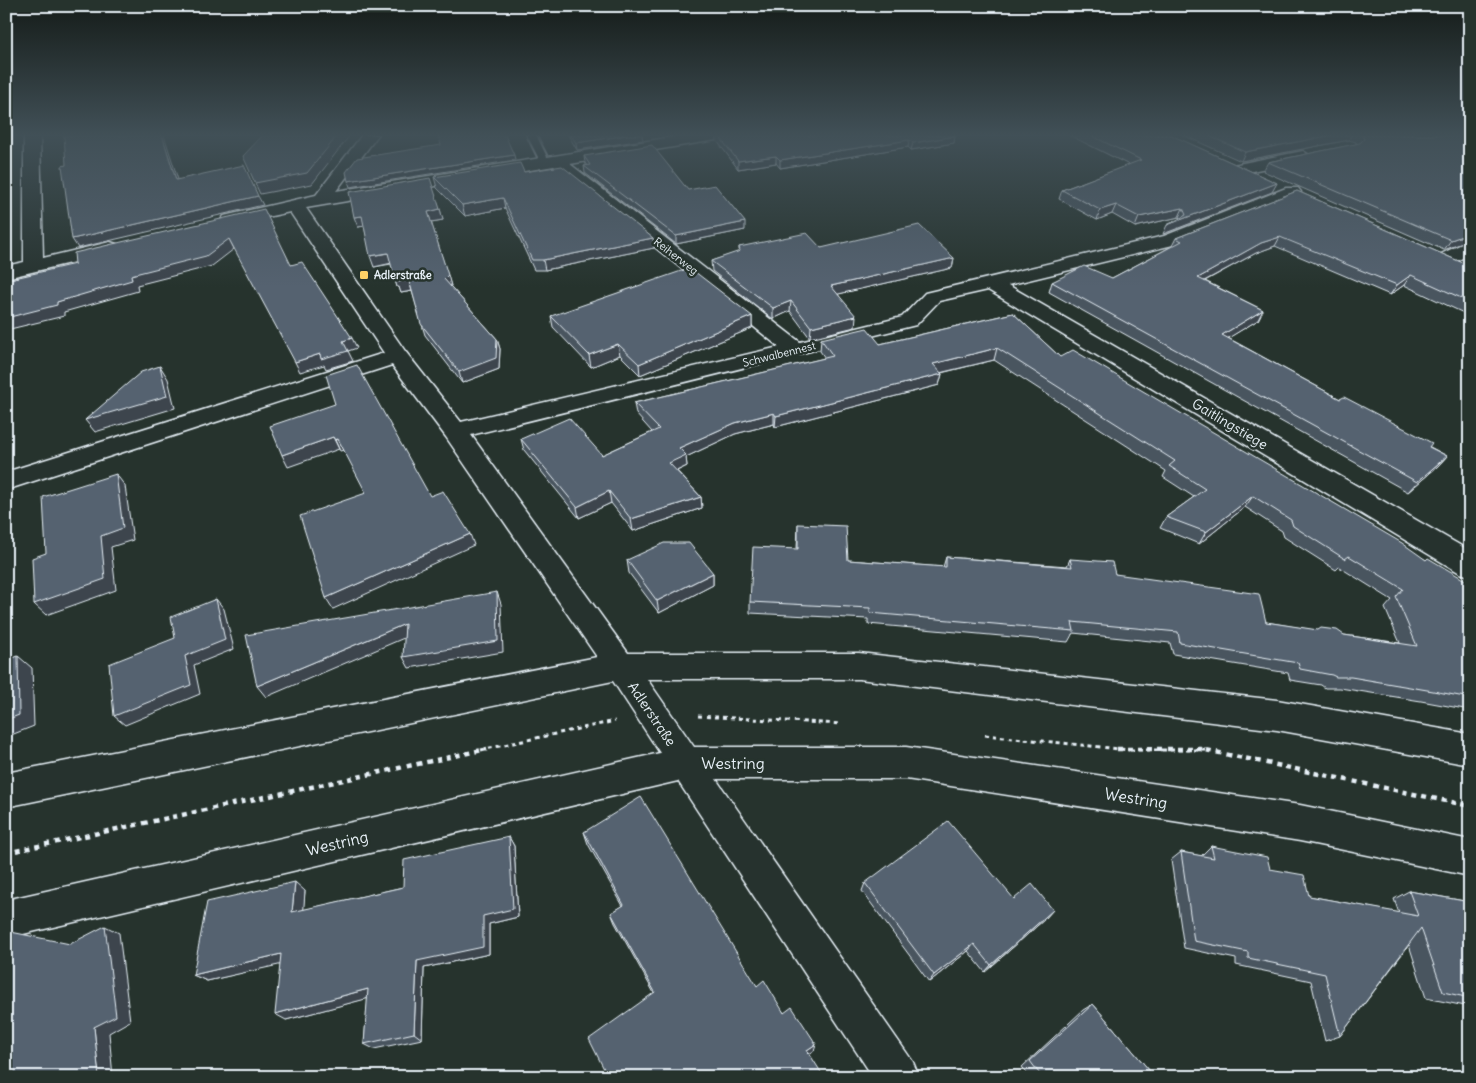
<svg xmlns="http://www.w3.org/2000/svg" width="1476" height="1083" viewBox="0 0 1476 1083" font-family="Delius,sans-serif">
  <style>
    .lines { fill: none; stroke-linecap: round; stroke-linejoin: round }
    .service-casing { stroke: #e8f1f8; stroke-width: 4 }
    .minor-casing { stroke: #e8f1f8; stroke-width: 3 }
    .path-far1 { stroke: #e8f1f8; stroke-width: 3; stroke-dasharray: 4 4; stroke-linecap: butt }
    .path { stroke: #e8f1f8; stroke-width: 4.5; stroke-dasharray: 5 5; stroke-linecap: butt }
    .service { fill: #26332d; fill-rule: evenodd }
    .minor { fill: #26332d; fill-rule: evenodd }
    .wall { fill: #49545f; stroke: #e8f1f8 }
    .shaded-wall { fill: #3c454e; stroke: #e8f1f8 }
    .building { fill: #55626f; stroke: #e8f1f8 }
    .poi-dot { fill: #ffd166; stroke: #26332d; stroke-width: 2 }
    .labels { text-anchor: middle; stroke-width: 5; stroke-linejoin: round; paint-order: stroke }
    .far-street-label { font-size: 11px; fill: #e8f1f8; stroke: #26332d }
    .far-poi-label { font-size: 11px; font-weight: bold; fill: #e8f1f8; stroke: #26332d; text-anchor: start }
    .street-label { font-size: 14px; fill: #e8f1f8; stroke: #26332d }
    .near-street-label { font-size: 16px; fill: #e8f1f8; stroke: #26332d }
  </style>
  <rect width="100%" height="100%" fill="#26332d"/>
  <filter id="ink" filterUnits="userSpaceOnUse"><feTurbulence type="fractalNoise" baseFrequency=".02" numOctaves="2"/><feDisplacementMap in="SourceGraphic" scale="10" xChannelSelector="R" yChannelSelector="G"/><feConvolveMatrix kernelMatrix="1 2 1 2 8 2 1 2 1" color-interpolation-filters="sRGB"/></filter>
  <g filter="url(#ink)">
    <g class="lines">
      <defs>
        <path id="service" d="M527,135h9l14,28 -2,2h-6z"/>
        <path id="minor" d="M24,135h16l3,123 67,-16 7,2 2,4 -2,4 -111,26v-12l18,-4z
          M362,135h16l-42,56 349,-56h39l-8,5 -146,24 230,178 102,-25 23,-24 239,-57 122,-48h12l3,4 -3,4 -121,48 -169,41 462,266v25l-10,-3 -472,-283 -49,11 -23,24 -445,110 157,218h231l418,47 193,34v31l-193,-35 -418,-51h-212l47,68h212l394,58 170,35v36l-170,-35 -394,-62h-190l197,283 6,15h-46l-195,-296 -672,157v-38l654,-147 -47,-72 -607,126v-34l591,-116 -151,-220 -54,-72 -386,125v-18l378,-119 -94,-141 -60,13 -6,-1 -3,-4 3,-4 92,-21zM554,166l225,181 -318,75 -56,-71 -99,-143z
          M1303,151l8,5 -2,3 -71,15 -6,-1 -2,-4 2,-4 6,-1z
          M1470,240v14l-19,10h-14l-3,-4 3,-4z"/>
      </defs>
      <use href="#service" class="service-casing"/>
      <use href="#minor" class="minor-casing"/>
      <path class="path-far1" d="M698,716l143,8
        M985,735l144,15
        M481,750l134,-29
        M1130,750h76"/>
      <path class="path" d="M1117,749h84l269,57
        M6,853l481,-104"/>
      <use href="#service" class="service"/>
      <use href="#minor" class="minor"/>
    </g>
    <path class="wall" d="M568,135h74l1,5 -66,10z
      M717,135h238v1l-1,7 -43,7 -3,-3 -128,21 -4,-5 -38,6 -21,-28z
      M1069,135h102l106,48 -5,9 -109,42 17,-16 -1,-1 -44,10 -23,-13 -15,6 -38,-21 3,-9 67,-25z
      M1183,135h287v105l-26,10 -181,-79 5,-9 88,-18v-2l-7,-2 -108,21z
      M584,156l161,74 -69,14 -91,-71 -1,-7h3l-2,-3z
      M524,172l129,66 1,10 -109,22h-11l-29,-62 -40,8 -28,-28 -3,-11z
      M1297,191l173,75v50l-66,-31 -14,10 -115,-49 -19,7 -51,28 58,29 -5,10 -30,18 112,61 107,57 -9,10 -30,26 -359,-200 3,-10 60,-4 60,-32 4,-8z
      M440,209l3,11 -12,2 20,64h-1l47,53 3,10 -1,20 -37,14 -37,-48 -13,-44 -11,2 -2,-6h-2l-6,-23 -17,3 -10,-41 -6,1z
      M739,247l82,1 133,10 -2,10 -114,26 17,33 -45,11 -20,-27 -17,8 -61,-48 -1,-10 28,-9z
      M1470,251v12l-6,-4z
      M1013,313l47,44 366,203 44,23v127l-49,-9 -81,-13h-15l-4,-3 -31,-5 -2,-7 -115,-19 -3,-11 -97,-10 -5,9 -200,-18v-5l-118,-6v-11l47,-53 1,-25 50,36 95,7 3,-10 121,9 3,-7 45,15 151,48 78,13 56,8 -15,-35 7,-8 -53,-33 -3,3 -52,-33 -2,-6 -37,-24 -46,37 -39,-16 6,-11 28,-20 -31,-20 3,-6 -172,-111 -53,13 1,1 -3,11 -164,42 -1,-3 -39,10 -49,23 1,9 -10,5 24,26 1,11 -69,23 -22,-28 -32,15 -55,-68 -3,-11 81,16 50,-23 -16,-18 -2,-11 191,-45 -5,-7 1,-12 59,5z
      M551,316h201v12l-112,47 -20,-20 -29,12 -38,-40z
      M627,560l86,13v12l-54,28 -30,-40z
      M584,832l173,154 59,58 -2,7 -160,-58 -39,-70 -4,-10 12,-7 -35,-62z
      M509,837l5,9 4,71 -29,7v30l-65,14 -2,71 -48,10 -10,-5 4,-46 -82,22 -6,-56 -73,17 -14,-6 112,-84 -2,19 100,-23z
      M1211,846l59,23 39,27 90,17 -5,-14 15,-8 61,11v105l-44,-9 -17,-53 -69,91 -15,5 -14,-60 -75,-16v-6l-52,-11 -13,-88 10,-8 20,4z
      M865,883l149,16 32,19 -61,54 -17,-21 -39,31 -67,-91z
      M1093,1004l62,73h-125l-8,-10 61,-57z"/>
    <path class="shaded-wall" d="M162,135h2l17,54 -5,-9z
      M338,135h12l-38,49 -52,10 -5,-11z
      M627,135h15l1,5 -66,10 -1,-7z
      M1333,135h18l-2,5 -108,21 4,-9z
      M955,136l-1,7 -43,7 2,-7z
      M909,140l-1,7 -128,21v-8z
      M514,155l1,5 -165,27 -2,-6z
      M776,156v7l-38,6v-8z
      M1277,183l-5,9 -109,42 4,-9z
      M258,196l5,9 -185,43 -6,-9z
      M503,198l2,10 -40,8 -3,-11z
      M1116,205l-4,9 -15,6 3,-10z
      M1183,208l-4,9 -44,10 4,-10z
      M440,209l3,11 -12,2 -3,-10z
      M362,216l3,10 -7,1 -4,-10z
      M745,222v8l-69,14v-8z
      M1470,233v7l-26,10 7,-10z
      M1280,237l-5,9 -19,7 -63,34 5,-9 63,-35z
      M653,238l1,10 -109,22 -2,-10z
      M229,239l5,10 -22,17 -75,19 1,6 -74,21v4l-58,14v-12l51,-16z
      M388,253l4,10 -18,4 -4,-11z
      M954,258l-2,10 -122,28 1,-10z
      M448,275l3,11 -4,4 -3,-11z
      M1411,275l-7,10 -14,10 7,-10z
      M394,276h2l13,4 3,11 -11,2 -2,-6h-2z
      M791,301l-1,10 -17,8v-11z
      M1263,310l-5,10 -41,25 5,-10z
      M752,316v12l-112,47 -1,-11z
      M856,316l-1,11 -45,11 1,-11z
      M352,338l5,10 -9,3 5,10 -27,8 -2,-4 -24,7 -5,-10 25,-8 23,-13z
      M497,339l3,10 -1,20 -37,14 -3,-11z
      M618,344l2,11 -29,12 -2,-12z
      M997,348l-3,12 -63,15 2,-11z
      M160,366l8,13 7,29 -80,24 -10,-12z
      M942,374l-3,11 -164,42 1,-11z
      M774,413v11l-39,10 -49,23 1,9 -17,8 -1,-11 10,-15 56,-25z
      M333,437l6,12 -51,18 -6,-12z
      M338,439l6,11 -4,1 -5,-11z
      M1447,456l-9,10 -30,26 9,-10z
      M116,474l9,12 8,54 -22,7 5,43 -70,25 -12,-11 67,-68z
      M609,491l2,12 -32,15 -2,-11z
      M1253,496l-8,11 -46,37 7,-12z
      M701,497l1,11 -69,23 -2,-12z
      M470,534l4,11 -141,64 -7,-11z
      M713,573v12l-54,28 -2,-12z
      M497,592l4,12 2,48 -94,16 -6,-11z
      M216,599l8,10 10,40 -40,16 6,29 -75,31 -11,-9 71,-60z
      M405,624l6,11 -145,62 -9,-11z
      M18,656l14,12 2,58 -28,11v-17z
      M509,837l5,9 4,71 -29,7v30l-65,14 -2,71 -8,-6 3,-72 66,-45z
      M295,882l10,9 -2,29 -11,-8z
      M1053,910l-7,8 -61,54 6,-7z
      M105,926l14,7 11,88 -21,12 4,44h-14l-5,-50z
      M974,944l-6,7 -39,31 5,-7z
      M281,954l11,8 -85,19 -14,-6z
      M368,989l9,7 -91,24 -11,-6z
      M816,1044l-2,7 -9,5 2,-6z"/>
    <path class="building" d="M64,135h98l14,45 68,-15 14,31 -186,43 -10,-73 4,-1z
      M263,135h75l-31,38 -52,10 -12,-27z
      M438,135h67l9,20 -166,26 -2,-9 11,-14 84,-13z
      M571,135h56l-51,8z
      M718,135h237v1l-42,7 -4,-3 -129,20 -4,-4 -38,5z
      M1090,135h81l106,48 -110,42 19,-10 -3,-7 -44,9 -23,-12 -16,5 -38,-20 79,-30z
      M1207,135h126l-88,17z
      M1362,135h108v98l-19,7 -183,-78 92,-19 4,-4z
      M652,145l36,45 27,-5 30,37 -69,14 -92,-70 6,-1 -6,-9z
      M520,163l4,9 38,-6 91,72 -110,22h-11l-29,-62 -41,7 -28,-28z
      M430,178l10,31 -12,3 20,63 -4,4 53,60 -1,19 -37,14 -38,-48 -12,-44 -11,2 -2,-6h-2l-6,-23 -18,3 -8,-40 -8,1 -5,-25z
      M1297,191l173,75v36l-59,-27 -14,10 -117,-48 -19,6 -63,35 65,32 -41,25 118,64 4,-2 88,46 -3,4 18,9 -30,26 -365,-200 32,-16 28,12 70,-37 -6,-3z
      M264,209l27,56 11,-3 50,76 -9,3 5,10 -27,8 -1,-5 -25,8 -66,-123 -23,17 -75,19 1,5 -75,22v3l-51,13v-38l69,-16 -1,-11z
      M919,225l35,33 -123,28 25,30 -45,11 -20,-26 -18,7 -62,-47 29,-10 -1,-4 68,-14 14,15z
      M690,268l62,48 -113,48 -21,-20 -29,11 -38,-39z
      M1013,313l47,44 13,-7 329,193 24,17 2,-2 42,25v115l-37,-7 -82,-14h-15l-4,-2 -32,-6 -2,-6 -118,-20 -2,-11 -106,-10 2,9 -204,-18v-5l-120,-6 3,-55 45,2v-25l48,2 2,34 98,7v-10l126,10 -2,-8 42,3 3,12 144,20 7,28 52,8 3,-2 16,2 7,5 73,11 -21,-49 7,-8 -54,-33 -4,3 -52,-33 -2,-6 -38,-24 -47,36 -40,-15 39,-28 -36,-23 6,-5 -178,-113 -64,16 9,10 -166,42 -2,-3 -39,10 -56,25 7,7 -17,8 32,34 -70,22 -22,-28 -32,16 -56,-68 48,-21 33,37 57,-26 -25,-26 199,-47 -12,-17 46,-11 13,16z
      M357,365l73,131 13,-5 27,43 -144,64 -26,-82 66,-23 -28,-54 -3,1 -2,-3 -51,18 -12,-29 65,-22 -9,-29z
      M160,366l7,30 -82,24 56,-48z
      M116,474l7,54 -22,8 4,43 -71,25 -2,-46 14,-5 -3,-56z
      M664,543h25l24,30 -56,28 -30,-41z
      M497,592l1,49 -95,16 2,-33 -148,62 -11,-51z
      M216,599l9,41 -40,16 6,29 -77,31 -5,-52 66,-26 -4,-21z
      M18,656l1,59 -13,5v-59z
      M641,797l116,189 7,-6 20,33 8,-6 24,37 -9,6 17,27h-201l-1,-3 -4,3h-10l-19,-38 66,-47 -44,-79 13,-8 -40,-73z
      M948,821l66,78 18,-15 21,26 -62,55 -17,-21 -40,31 -69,-92z
      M509,837l4,72 -30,7v31l-66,14 -3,72 -50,11 4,-55 -93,25 6,-60 -88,21 14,-73 88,-20 -3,30 111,-25 1,-27z
      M1211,846l56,11 3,12 34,6 5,21 109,20 -9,-25 61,11v96l-27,-6 -22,-64 -81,108 -15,-62 -77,-16v-6l-54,-11 -13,-89 33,6z
      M105,926l11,90 -22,11 5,50h-93v-146l64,13z
      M1093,1004l62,73h-113l-12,-16z"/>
  </g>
  <linearGradient id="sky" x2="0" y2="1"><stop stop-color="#151c19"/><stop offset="0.47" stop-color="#415057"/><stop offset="1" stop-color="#415057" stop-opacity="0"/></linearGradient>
  <rect width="1476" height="287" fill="url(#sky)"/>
  <rect class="poi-dot" x="359" y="270" width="10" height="10" rx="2.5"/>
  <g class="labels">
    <g class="far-street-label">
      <text transform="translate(676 256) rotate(38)" y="4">Reiherweg</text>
      <text transform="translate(779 354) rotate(-14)" y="4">Schwalbennest</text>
    </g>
    <g class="far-poi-label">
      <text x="374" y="279">Adlerstraße</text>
    </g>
    <g class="street-label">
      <text transform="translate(1230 424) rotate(31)" y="5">Gaitlingstiege</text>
      <text transform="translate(652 714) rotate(56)" y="5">Adlerstraße</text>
    </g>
    <g class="near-street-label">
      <text x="733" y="769">Westring</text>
      <text transform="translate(1136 798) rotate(9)" y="6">Westring</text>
      <text transform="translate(337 843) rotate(-13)" y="6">Westring</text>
    </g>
  </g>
  <rect width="1476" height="1083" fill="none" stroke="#26332d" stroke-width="25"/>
  <rect x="12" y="12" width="1451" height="1058" fill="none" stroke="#e8f1f8" stroke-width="2" filter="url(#ink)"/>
</svg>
